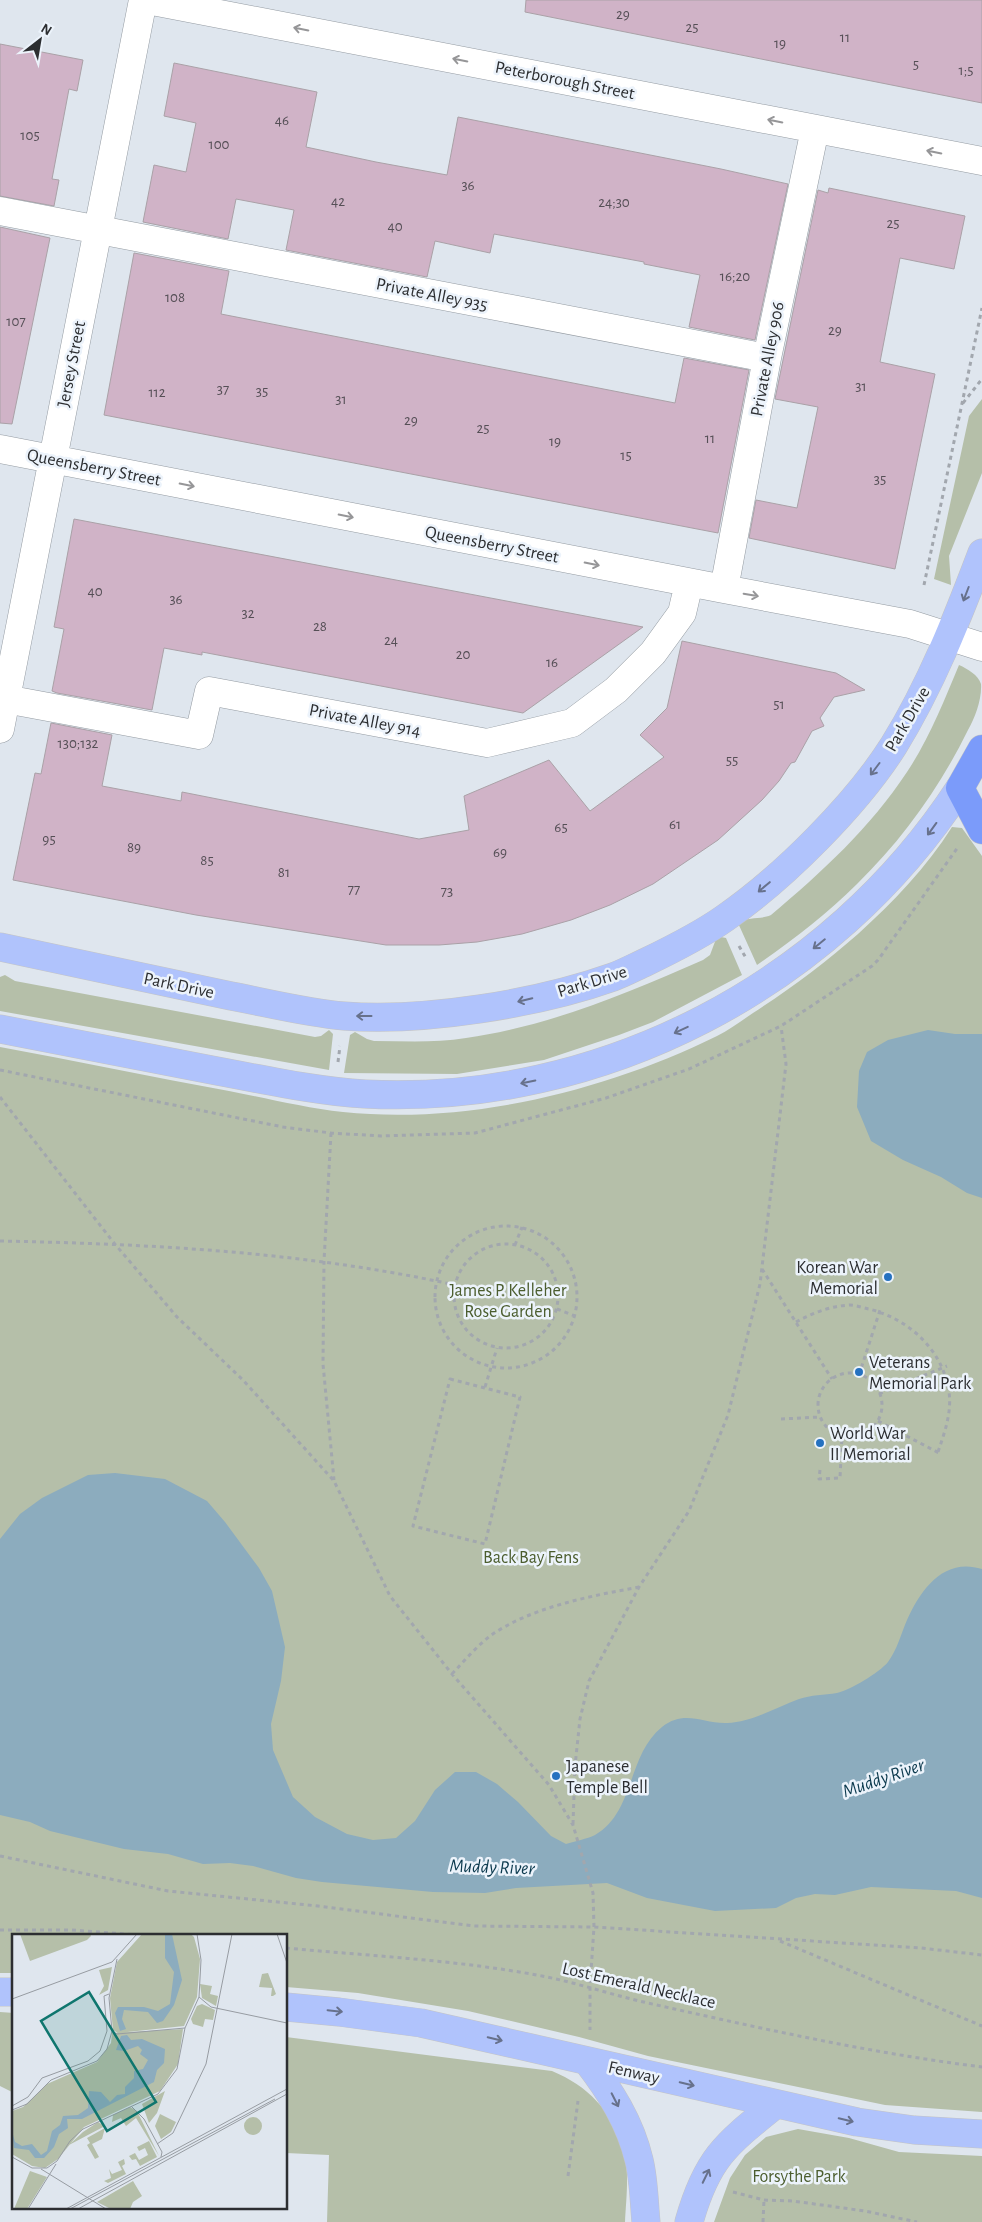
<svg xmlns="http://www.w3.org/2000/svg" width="982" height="2222" viewBox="0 0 982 2222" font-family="'Alegreya Sans',sans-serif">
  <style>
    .green { fill: #b5bfa9 }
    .water { fill: #8cacbe }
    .building { fill: #d0b3c7; stroke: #aaa1a7 }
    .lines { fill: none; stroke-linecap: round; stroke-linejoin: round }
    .minor-casing { stroke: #949ba2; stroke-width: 29 }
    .major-casing { stroke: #c4c4c5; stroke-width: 29 }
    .highway-casing { stroke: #c4c4c5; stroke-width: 29 }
    .path { stroke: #a2a7ae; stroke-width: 3; stroke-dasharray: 4 4; stroke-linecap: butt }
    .minor { stroke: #fff; stroke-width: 28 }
    .major { stroke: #b0c3fc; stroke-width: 28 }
    .highway { stroke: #7b9bfa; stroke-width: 28 }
    .oneway { stroke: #969698 }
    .oneway2 { stroke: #67718c }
    .poi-dot { fill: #2571c0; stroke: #ecf3fb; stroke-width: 2 }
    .labels { text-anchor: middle; stroke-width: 5; stroke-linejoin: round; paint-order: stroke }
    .number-label { font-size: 15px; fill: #554f56 }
    .street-label { font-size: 18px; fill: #2c2e31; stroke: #ecf3fb }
    .poi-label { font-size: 18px; fill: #2c2e31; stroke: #ecf3fb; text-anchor: start }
    .park-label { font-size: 18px; fill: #4b5d2e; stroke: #ecf3fb }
    .water-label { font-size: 19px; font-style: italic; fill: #0b394d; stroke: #ecf3fb }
    .inset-road { fill: none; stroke: #979ca2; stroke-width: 1 }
    .view { fill: #0f766e; fill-opacity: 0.15; stroke: #0f766e; stroke-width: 2.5 }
    .inset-edge { fill: none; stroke: #2c2e31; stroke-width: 2.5 }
  </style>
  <rect width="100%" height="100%" fill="#dfe6ee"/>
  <path class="green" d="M982,399v74l-33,83 2,29 -17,-6 35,-163z
    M959,665c9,4 19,10 22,19 1,15 -6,34 -13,46 -28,57 -65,109 -111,154 -30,30 -64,56 -100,81l-19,-42c11,-7 22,-3 33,-8 51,-43 99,-87 136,-143 22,-33 37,-71 52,-107z
    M952,827l10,1 20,28v1256l-97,-7 -237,-49 -69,-19 -111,-26 -110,-18 -72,-6v-51h-272v37h-14v-926c76,14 152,30 229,44 37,7 76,17 114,21 125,13 262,-21 374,-76 12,-6 24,-15 36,-23 37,-24 72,-50 105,-79 35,-32 69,-67 94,-107z
    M721,937l5,1 16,37 -89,47 -34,13 -75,25 -87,14 -113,-1 6,-38 5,-3 12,7 7,2c30,0 62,2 92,-3 83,-12 160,-44 237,-78l7,-5 6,-16z
    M5,975l10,6 300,56 6,-1 8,-6 4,4 -4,36 -329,-59v-34z
    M0,2012l14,1v80l-14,-7z
    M286,2037l266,34c36,15 59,39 71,77 7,21 3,52 2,74h-298l2,-67 -43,-2z
    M798,2129l51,9 50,14 83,4v66h-268l16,-44 15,-23 21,-18z"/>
  <path class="water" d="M928,1030l27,4h27v164l-15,-5 -26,-16 -38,-17 -32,-19 -14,-34 2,-36 8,-19 21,-12z
    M115,1473l50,6 42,22 18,21 34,46 13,23 13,56 -4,34 -10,43 2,26 20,47 22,20 32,17 26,6 23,-2 19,-17 20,-31 20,-18h21l21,12 21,18 33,34 15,8c9,-3 21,-5 29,-9 40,-23 32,-80 67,-108 23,-18 41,-3 65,-4 25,-1 50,-16 72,-24 12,-4 25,-4 38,-6 13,-3 42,-20 51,-31 9,-12 13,-28 19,-42 14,-31 37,-63 75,-51v329l-26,-7 -85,-4 -36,8 -20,-1 -19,4 -20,10 -61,3 -68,-13 -40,-15 -91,5 -31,5 -52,-1 -111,-10 -26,-4 -43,-12 -23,-3 -27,1 -35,-10 -44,-5 -74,-18 -20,-9 -30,-7v-276l20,-25 22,-16 46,-23z"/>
  <path class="building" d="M526,0h456v103l-457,-91z
    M0,44l83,16 -6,31 -8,-2 -17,90 7,1 -5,26 -54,-10z
    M174,63l143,29 -11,55 70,15 71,13 11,-58 263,52 67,15 -33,156 -66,-13 11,-52 -56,-11v-2l-150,-28 -4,19 -55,-12 -8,36 -141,-27 8,-40 -58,-11 -8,40 -85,-17 11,-57 32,7 10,-49 -32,-7z
    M829,188l136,28 -11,53 -54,-11 -20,104 55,12 -40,195 -146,-31 7,-38 41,8 21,-101 -43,-8 43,-209 10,3z
    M0,227l50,11 -38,186 -12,-1z
    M134,253l95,18 -8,43 454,89 9,-45 65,12 -31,163 -614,-118z
    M74,519l364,69 205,39 -120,86 -321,-61v3l-38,-7 -12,62 -95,-17 -5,-2 12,-62 -10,-2z
    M682,641l154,32 29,17 -31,7 -14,21 4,8 -12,5 -17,31 -4,1 -12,18 -17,19 -44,40 -65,44 -43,21 -39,15 -49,14 -45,8 -38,3h-53l-190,-30 -183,-35 22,-107 6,1 10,-51 61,12 -10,51 79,15 1,-9 237,47 50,-9 -5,-34 85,-36 41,51 74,-54 -24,-22 27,-27z"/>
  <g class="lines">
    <defs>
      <path id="minor" d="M147,0l835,161
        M0,211l767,147
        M0,449l724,140 186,35 72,23
        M724,589l43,-231 48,-229
        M0,698l199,37 10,-44 278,52 85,-20 44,-33 37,-37 29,-40 7,-30
        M0,729l143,-729"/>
      <path id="major" d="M0,947c77,16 154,33 231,49 37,7 76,17 113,20 80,6 193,-12 269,-39 11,-4 22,-10 33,-15 27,-13 55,-27 79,-44 58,-40 132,-114 169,-173 37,-60 63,-126 88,-192
        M0,1029c72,14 144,28 217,42 49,9 98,20 148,23 236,12 467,-109 595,-306
        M0,1992h14
        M286,2007l53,5 82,11 436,99 57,8 68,4
        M587,2061c23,30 43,61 52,99 5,20 5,42 7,62
        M689,2222c18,-64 37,-78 87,-118"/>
      <path id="highway" d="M982,749l-22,39 22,42"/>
    </defs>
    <use href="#minor" class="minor-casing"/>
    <use href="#major" class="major-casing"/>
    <use href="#highway" class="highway-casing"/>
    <path class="path" d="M963,403l19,-24
      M924,585l58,-277
      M739,946l7,12
      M338,1062l2,-16
      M0,1070l283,57 48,6 50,3 94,-3 131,-35 83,-29 92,-43 91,-60 6,-6 80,-113
      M0,1097l114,146 63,74 66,63 91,101 56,115 62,78 97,111 24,40 20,68 1,34 -4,59v44
      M331,1133l-7,128 -1,103 11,116
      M435 1297a71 71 0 1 1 142 0a71 71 0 1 1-142 0Z
      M0,1241c153,3 305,11 455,44
      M454 1296a52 52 0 1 1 104 0a52 52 0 1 1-104 0Z
      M515,1245l7,-18
      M762,1269l70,110
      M557,1309l18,7
      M796,1322c17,-9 34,-16 54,-17 6,0 13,3 19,4 40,10 74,41 80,83 3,21 -5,42 -11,60
      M818 1405a32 32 0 1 1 64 0a32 32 0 1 1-64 0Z
      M859,1375l22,-68
      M450,1379l70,18 -35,147 -72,-18z
      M485,1387l12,-39
      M879,1394l68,-28
      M781,1419l39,-2
      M878,1421l63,33
      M820,1470l-1,9 21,-1 2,-42
      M452,1674c12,-13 24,-27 38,-38 41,-29 101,-40 149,-49
      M573,1824l2,-58 5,-47 9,-38 50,-94 50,-76 39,-96 32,-131 26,-220 -5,-38
      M0,1856l168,35 150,15 156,20 120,1 327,21 61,7
      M0,1930h72l80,6
      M780,1941l202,85
      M286,1948c85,8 172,12 256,28 36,7 70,19 106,27 111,25 222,50 334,64
      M568,2176l10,-75
      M733,2192l31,8 29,1 72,10 52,11
      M763,2222l1,-22"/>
    <use href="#minor" class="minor"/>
    <use href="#major" class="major"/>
    <use href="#highway" class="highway"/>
  </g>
  <defs><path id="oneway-shaft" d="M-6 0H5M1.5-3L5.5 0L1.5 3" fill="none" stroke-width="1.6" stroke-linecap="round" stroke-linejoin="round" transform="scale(1.25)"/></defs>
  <g class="oneway">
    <use href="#oneway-shaft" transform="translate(301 29) rotate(-169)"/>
    <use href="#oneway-shaft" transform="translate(460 60) rotate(-169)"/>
    <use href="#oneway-shaft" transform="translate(775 121) rotate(-169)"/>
    <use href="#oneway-shaft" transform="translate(934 152) rotate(-169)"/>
    <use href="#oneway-shaft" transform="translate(187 485) rotate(11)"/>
    <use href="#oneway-shaft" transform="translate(346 516) rotate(11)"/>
    <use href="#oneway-shaft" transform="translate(592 564) rotate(11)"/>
    <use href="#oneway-shaft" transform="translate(751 595) rotate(10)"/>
  </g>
  <g class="oneway2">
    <use href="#oneway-shaft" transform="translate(966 594) rotate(111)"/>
    <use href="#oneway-shaft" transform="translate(875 769) rotate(127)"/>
    <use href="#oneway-shaft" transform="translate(932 829) rotate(126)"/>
    <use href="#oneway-shaft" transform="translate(764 887) rotate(140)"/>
    <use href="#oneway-shaft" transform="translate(819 944) rotate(141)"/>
    <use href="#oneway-shaft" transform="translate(525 1000) rotate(167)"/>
    <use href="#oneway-shaft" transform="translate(364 1016) rotate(-180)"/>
    <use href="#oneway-shaft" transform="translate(681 1030) rotate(155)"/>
    <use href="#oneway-shaft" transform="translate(528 1082) rotate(168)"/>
    <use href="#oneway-shaft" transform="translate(335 2011) rotate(6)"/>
    <use href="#oneway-shaft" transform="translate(495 2039) rotate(13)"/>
    <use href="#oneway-shaft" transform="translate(687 2084) rotate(13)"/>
    <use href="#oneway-shaft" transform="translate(615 2100) rotate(63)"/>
    <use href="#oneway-shaft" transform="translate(846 2120) rotate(13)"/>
    <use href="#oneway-shaft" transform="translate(706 2176) rotate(-64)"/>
  </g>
  <g class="poi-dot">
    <circle cx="888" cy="1277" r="5"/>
    <circle cx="859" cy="1372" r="5"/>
    <circle cx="820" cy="1443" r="5"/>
    <circle cx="556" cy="1776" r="5"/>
  </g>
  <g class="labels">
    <g class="number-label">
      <text x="623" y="19">29</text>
      <text x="692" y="32">25</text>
      <text x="845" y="42">11</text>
      <text x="780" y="48">19</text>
      <text x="916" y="69">5</text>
      <text x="966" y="75">1;5</text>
      <text x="282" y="125">46</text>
      <text x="30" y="140">105</text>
      <text x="219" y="149">100</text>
      <text x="468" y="190">36</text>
      <text x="338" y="206">42</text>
      <text x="614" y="207">24;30</text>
      <text x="893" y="228">25</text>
      <text x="395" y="231">40</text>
      <text x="735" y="281">16;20</text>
      <text x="175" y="302">108</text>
      <text x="16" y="326">107</text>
      <text x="835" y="335">29</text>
      <text x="861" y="391">31</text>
      <text x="223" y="394">37</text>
      <text x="262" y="396">35</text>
      <text x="157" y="397">112</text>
      <text x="341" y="404">31</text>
      <text x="411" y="425">29</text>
      <text x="483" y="433">25</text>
      <text x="710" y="443">11</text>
      <text x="555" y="446">19</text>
      <text x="626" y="460">15</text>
      <text x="880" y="484">35</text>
      <text x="95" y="596">40</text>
      <text x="176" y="604">36</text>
      <text x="248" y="618">32</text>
      <text x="320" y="631">28</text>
      <text x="391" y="645">24</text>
      <text x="463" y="659">20</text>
      <text x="552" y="667">16</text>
      <text x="779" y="709">51</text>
      <text x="78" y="748">130;132</text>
      <text x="732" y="765">55</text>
      <text x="675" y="829">61</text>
      <text x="561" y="832">65</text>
      <text x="49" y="844">95</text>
      <text x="134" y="852">89</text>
      <text x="500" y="857">69</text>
      <text x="207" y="865">85</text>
      <text x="284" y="877">81</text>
      <text x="354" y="894">77</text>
      <text x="447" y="896">73</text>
    </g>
    <g class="street-label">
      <text transform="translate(565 80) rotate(11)" y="6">Peterborough Street</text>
      <text transform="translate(432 294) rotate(11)" y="6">Private Alley 935</text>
      <text transform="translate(767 359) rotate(-79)" y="6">Private Alley 906</text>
      <text transform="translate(71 364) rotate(-79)" y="6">Jersey Street</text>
      <text transform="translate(94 467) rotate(11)" y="6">Queensberry Street</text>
      <text transform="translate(492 544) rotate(11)" y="6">Queensberry Street</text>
      <text transform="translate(907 719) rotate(-60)" y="6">Park Drive</text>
      <text transform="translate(365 720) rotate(11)" y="6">Private Alley 914</text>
      <text transform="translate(592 981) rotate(-17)" y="6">Park Drive</text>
      <text transform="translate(179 985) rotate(12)" y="6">Park Drive</text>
      <text transform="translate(639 1985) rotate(13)" y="6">Lost Emerald Necklace</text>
      <text transform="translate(634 2072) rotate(13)" y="6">Fenway</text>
    </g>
    <g class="poi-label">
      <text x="878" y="1273" text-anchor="end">Korean War<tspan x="878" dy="21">Memorial</tspan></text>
      <text x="869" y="1368">Veterans<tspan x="869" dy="21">Memorial Park</tspan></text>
      <text x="830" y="1439">World War<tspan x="830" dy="21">II Memorial</tspan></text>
      <text x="566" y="1772">Japanese<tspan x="566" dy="21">Temple Bell</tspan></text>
    </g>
    <g class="park-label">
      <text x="508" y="1296">James P. Kelleher<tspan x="508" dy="21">Rose Garden</tspan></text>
      <text x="531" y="1563">Back Bay Fens</text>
      <text x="799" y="2182">Forsythe Park</text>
    </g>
    <g class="water-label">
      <text transform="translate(883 1777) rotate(-19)" y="7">Muddy River</text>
      <text transform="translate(492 1866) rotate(2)" y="7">Muddy River</text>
    </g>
  </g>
  <g transform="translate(12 1934)">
    <rect width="275" height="275" fill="#dfe6ee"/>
    <path d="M8,0h70l1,2 -4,4 -57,21zM130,0h49l3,3 6,22 -3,38 -13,29 -66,7 -5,-3 -3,-32 7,-36zM100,33l-4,23 -9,5 5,-9 -5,-16zM256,39l8,21 -3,2h-2l1,-8 -13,-1 3,-13zM188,50l12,2 -2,8 8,2 -2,10 -14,-8zM190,70l13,6 -2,10 -8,-1 -2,8 -10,-3 -2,-5 6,-13zM171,95l-5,35 -18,27 -76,36 -26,32 -13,9 -13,-2 -20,-12v-43l11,-4 24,-23 50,-22 14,-19 1,-10zM153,157l-8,22 -8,10 -7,-19zM118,173l7,4 22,45 -23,-38 -10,8 -5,-8 -9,4 1,-7zM148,180l16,8 -5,10 -10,7 -6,-13zM232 192a9 9 0 1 1 18 0a9 9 0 1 1-18 0ZM86,188l7,4 -36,19 14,-13zM93,194l-3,11 -10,5 7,13 -4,2 -8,-14 3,-2 -3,-5zM137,207l8,16 -17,9 -4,-7 -4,1 -3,-4 6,-3 4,7 9,-5 -3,-7 -6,3 -2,-4zM112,225l1,5 -3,2 4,8 -18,9 -4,-2 7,-3 -2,-9 3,5 10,-4 -4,-8zM18,237l17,6 -20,32h-13zM121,247l9,15 -9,6 -3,7h-19l-14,-7z" fill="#b5bfa9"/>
    <path d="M153,0h7l10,46 -8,25 -11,16 -6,2 -9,-11 -24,-2 -2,9 4,10 -6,2 -5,-18 3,-6h26l14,4 12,-7 4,-32 -9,-14zM115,101l4,5 11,-1 23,10 -1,14 -7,7 -3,12 -72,37h-15l1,9 -9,6 -5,13 -10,11h-9l-6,-8 -15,-2 -2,-17 3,11 7,4 10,-2 9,11 6,-4 5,-20 8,-6 3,-9 15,-1 10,-7 1,-17 12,1 9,10 7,-7 8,-1v-7l9,-9v-7l9,-2 5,-9 -8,-6 2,-4 -4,-4 -14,5 -8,-1 5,-14z" fill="#8cacbe"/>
    <path class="inset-road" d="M265,0l10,29M105,25l-8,39 3,33 5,3 68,-6 14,-31 2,-37 -4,-26M187,63l12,10 76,16M0,65l100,-37 25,-28M0,172l16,-9 14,-19 46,-17 12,-10 7,-20 -3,-35 5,-2M119,172l13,13 18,33 -1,5M0,176l15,-6 24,-24 46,-19 10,-12 5,-18M145,210l16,-11 33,-69 26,-130M0,223l20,11h15l10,-7 13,-20 13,-12 75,-35 19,-25 8,-41M29,235l65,40M16,275l28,-45M54,275l221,-120M58,275l205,-110M66,275l209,-115"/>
    <path class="view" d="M77,58l67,110 -49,29 -66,-110z"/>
    <rect width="275" height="275" class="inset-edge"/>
  </g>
  <g transform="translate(40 40) rotate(31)" stroke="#ecf3fb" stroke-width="4" paint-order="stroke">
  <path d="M0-4L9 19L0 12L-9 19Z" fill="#2c2e31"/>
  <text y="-8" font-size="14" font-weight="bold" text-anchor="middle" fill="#2c2e31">N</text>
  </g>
</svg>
